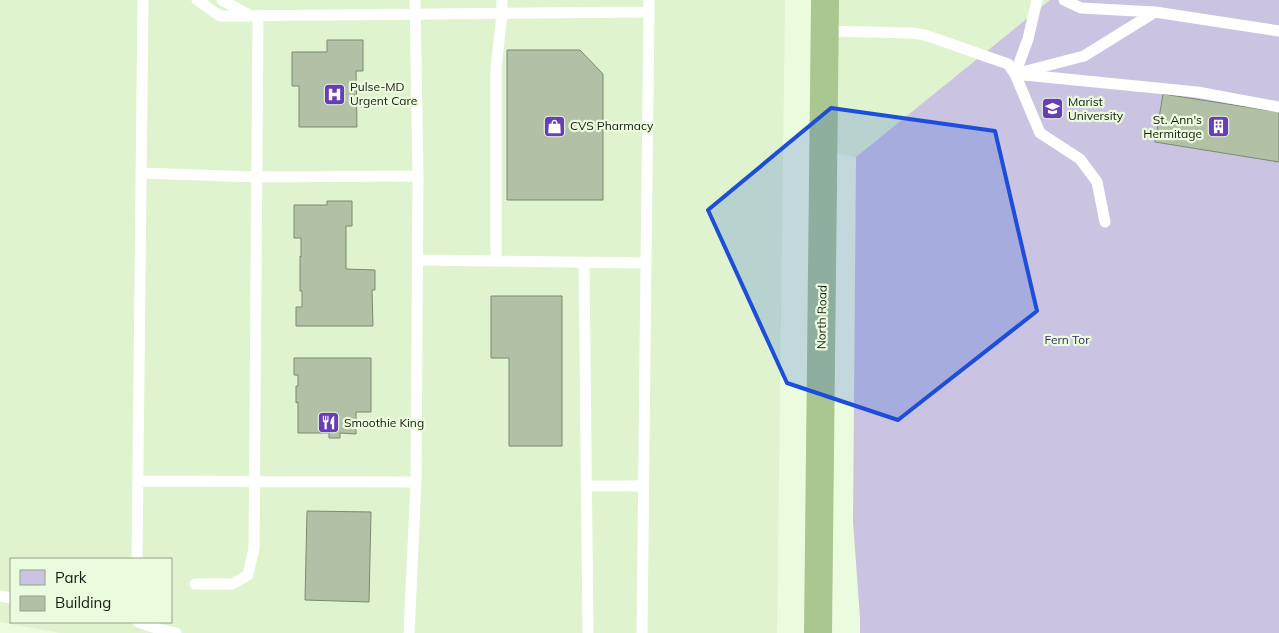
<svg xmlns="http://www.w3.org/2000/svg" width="1279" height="633" viewBox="0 0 1279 633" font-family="Mulish,sans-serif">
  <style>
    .built { fill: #dff3cf; fill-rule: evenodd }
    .green { fill: #cac4e2 }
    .building { fill: #b2c0a5; stroke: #7c8970 }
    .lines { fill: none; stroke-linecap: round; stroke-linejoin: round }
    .service { stroke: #fff; stroke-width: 11 }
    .trunk { stroke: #aac78f; stroke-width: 28 }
    .marked { fill: #1d4ed8; fill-opacity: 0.2; stroke: #1d4ed8; stroke-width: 4; stroke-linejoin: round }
    .labels { text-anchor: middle; stroke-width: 4.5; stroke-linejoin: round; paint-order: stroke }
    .poi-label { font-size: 12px; fill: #171c12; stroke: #ebfbde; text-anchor: start }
    .street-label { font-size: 12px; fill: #171c12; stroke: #ebfbde }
    .park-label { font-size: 12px; fill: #38295e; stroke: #ebfbde }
  </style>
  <rect width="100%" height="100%" fill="#ebfbde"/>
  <path class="built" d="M0,0h785l-8,633h-716l-61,-11zM11,559h160v63h-160z
    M826,0h453v242l-455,-91z"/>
  <path class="green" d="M1050,0h229v633h-419v-15l-7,-96 3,-365z"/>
  <path class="building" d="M327,40h36v31h-7l1,56h-58v-41h-7v-34h35z
    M507,50h73l23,24v126h-96z
    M1163,94l116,18v50l-124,-20z
    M327,201h25v25h-6v43l29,1v20h-3l1,36h-77v-19h6v-16h-2v-35l1,1v-19h-7v-33h33z
    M491,296h71v150h-53v-88h-18z
    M294,358h77v54h-15v22l-16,-1v5h-11v-5h-31v-31l-2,1v-17h2v-11h-4z
    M307,511l64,1 -2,90 -64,-2z"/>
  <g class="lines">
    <path class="service" d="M197,0l23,16 429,-4v-12
      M222,0l27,15
      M1064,0l17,8 74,4 124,19
      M1155,12l-71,44 -69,18 182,18 82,15
      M825,31l86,2 14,2 83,29 7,10 25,59 40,26 17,23 8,40
      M1015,74l13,-35 9,-39
      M141,173l115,4 162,-1
      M418,260l228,3 3,-251
      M496,261v-193l6,-54v-14
      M584,263l4,370
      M138,481l278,1
      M586,486h57
      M137,559l6,-559
      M195,584h37l16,-9 6,-27 4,-532
      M0,596l11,2
      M138,622l21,7 17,4
      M409,633l7,-151 2,-306 -3,-176
      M642,633l4,-370"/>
    <path class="trunk" d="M818,633l7,-633"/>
  </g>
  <path class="marked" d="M831,108l164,23 42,180 -139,109 -111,-37 -79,-173z"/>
  <defs>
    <symbol id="hospital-square" viewBox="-11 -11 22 22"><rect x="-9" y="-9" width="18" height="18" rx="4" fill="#673eb6" stroke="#ebfbde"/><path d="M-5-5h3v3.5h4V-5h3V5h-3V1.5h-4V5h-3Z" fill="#fff"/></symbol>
    <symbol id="university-square" viewBox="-11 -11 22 22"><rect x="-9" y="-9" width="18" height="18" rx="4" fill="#673eb6" stroke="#ebfbde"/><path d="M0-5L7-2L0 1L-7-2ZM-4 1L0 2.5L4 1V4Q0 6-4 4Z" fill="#fff"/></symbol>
    <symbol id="shop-square" viewBox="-11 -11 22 22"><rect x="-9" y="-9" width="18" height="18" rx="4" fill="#673eb6" stroke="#ebfbde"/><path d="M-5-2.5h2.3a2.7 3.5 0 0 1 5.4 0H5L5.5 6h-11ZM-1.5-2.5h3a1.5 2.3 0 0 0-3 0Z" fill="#fff"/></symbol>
    <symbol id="building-square" viewBox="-11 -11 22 22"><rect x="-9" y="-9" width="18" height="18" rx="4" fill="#673eb6" stroke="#ebfbde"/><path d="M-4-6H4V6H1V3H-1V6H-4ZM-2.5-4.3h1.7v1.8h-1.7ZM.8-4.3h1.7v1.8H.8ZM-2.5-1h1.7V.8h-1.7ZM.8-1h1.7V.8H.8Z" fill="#fff"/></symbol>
    <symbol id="restaurant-square" viewBox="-11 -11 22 22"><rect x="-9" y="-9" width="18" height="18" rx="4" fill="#673eb6" stroke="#ebfbde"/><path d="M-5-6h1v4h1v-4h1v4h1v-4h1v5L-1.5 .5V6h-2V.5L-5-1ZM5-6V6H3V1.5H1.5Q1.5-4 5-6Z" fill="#fff"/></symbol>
  </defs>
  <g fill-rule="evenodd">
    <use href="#hospital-square" x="322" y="82" width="25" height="25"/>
    <use href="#university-square" x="1040" y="96" width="25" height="25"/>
    <use href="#shop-square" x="542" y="114" width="25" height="25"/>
    <use href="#building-square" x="1206" y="114" width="25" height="25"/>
    <use href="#restaurant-square" x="316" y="410" width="25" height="25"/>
  </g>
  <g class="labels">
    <g class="poi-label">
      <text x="350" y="91">Pulse-MD<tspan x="350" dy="14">Urgent Care</tspan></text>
      <text x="1068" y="106">Marist<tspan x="1068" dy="14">University</tspan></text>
      <text x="1202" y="124" text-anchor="end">St. Ann's<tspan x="1202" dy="14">Hermitage</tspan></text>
      <text x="570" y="130">CVS Pharmacy</text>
      <text x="344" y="427">Smoothie King</text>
    </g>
    <g class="street-label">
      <text transform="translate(822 317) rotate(-89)" y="4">North Road</text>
    </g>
    <g class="park-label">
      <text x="1067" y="344">Fern Tor</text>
    </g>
  </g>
  <rect x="10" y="558" width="162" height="65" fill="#ebfbde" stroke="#96a28c"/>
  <rect x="20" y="570" width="25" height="15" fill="#cac4e2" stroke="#96a28c"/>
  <text x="55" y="583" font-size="15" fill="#171c12">Park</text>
  <rect x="20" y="596" width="25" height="15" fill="#b2c0a5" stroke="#96a28c"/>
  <text x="55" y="608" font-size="15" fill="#171c12">Building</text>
</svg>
